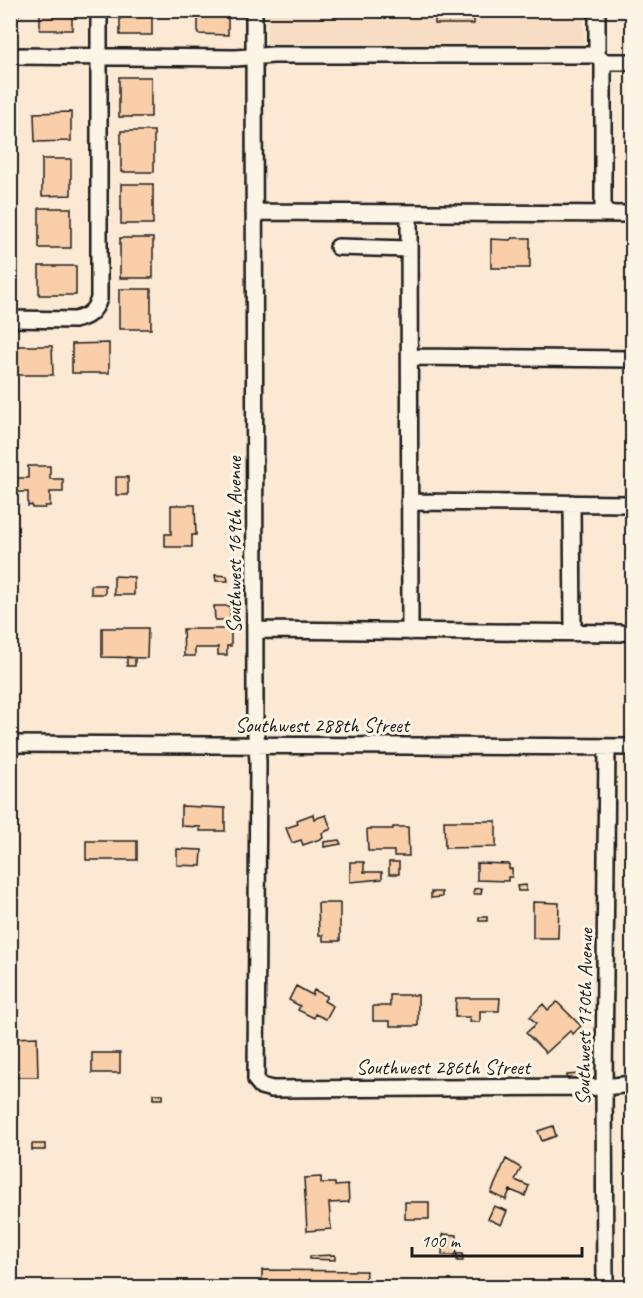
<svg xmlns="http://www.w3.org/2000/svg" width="643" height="1298" viewBox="0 0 643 1298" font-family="Caveat,sans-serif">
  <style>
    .built { fill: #f6ddc3 }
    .building { fill: #f9cea8; stroke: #1c1c1c; stroke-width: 1.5 }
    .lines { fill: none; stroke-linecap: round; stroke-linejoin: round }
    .minor-casing { stroke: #1c1c1c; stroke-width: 20 }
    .minor { stroke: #fcf5e5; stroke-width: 15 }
    .labels { text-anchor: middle; stroke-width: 6; stroke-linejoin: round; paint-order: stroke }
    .street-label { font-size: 21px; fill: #1c1c1c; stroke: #fcf5e5 }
  </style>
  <rect width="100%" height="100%" fill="#fbe9d3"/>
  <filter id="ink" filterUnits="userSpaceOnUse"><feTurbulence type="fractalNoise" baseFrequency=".0167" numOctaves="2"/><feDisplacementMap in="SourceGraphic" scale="12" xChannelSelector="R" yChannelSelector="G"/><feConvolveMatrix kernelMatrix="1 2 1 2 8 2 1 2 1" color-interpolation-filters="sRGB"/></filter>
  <g filter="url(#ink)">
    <path class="built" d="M267,11h317v35l-317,-2z"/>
    <path class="building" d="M10,10h9v5h-9z
      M40,10h32v20h-32z
      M120,10h32v25h-32z
      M198,10h30v25l-30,-1z
      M435,10h39v14h-39z
      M119,77h32v40h-32z
      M71,112v29l-36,1 -1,-29z
      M121,131h33v41h-33z
      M42,159h29v36l-29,1z
      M121,184h32v40h-32z
      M39,208h32v40h-32z
      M120,238h33v40h-33z
      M512,238h18v30h-39v-29l19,1z
      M39,266h37v29h-37z
      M119,289h32v40h-32z
      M109,343v30h-37v-29z
      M16,346h36l1,29h-37z
      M28,466h22v13h13v13h-13v14h-5v2h-13v-3l-4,1v-14h-12v-14h12z
      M116,477h12v18h-12z
      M171,505h24l1,30h-4v12h-27v-13h6z
      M215,575l12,1 1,5h-12z
      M114,576l20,1v18h-20z
      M91,585h14v9h-14z
      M214,606h16v14h-15z
      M102,628h46l-1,30 -45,-1z
      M183,629h48v17h-4v9h-9v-8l-3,1h-20v8h-11z
      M127,657l8,1v8h-8z
      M181,806l44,2v23h-25v-4l-19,-1z
      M313,814l1,5 12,-4 5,14 -9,4 1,5 -20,7 -2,-5 -9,3 -6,-15 12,-4 -1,-4z
      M444,821h52v26l-51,1z
      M393,827h15l1,29h-15v-5h-26l-1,-22h26z
      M339,840l2,4 -17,3v-5z
      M86,841h51v19h-51z
      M177,849l25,1 -1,16 -24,-1z
      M350,862h14v10h18v7l-32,3z
      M389,862h10v12h-10z
      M477,863l32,1v5h3v8h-4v4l-31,-1z
      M526,885v6h-8l-1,-5z
      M482,888l-1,6h-8l1,-5z
      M431,892h11v5l-11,1z
      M533,902l26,1 -1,35h-25z
      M318,903h22v38h-17v-6h-4z
      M479,917h8v4h-8z
      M296,986l16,9 2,-5 13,6 -3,5 9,5 -7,13 -11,-5 -1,4 -16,-8 2,-4 -11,-6z
      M390,995h28v31h-28v-5h-17v-15h17z
      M456,998h44l-1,13h-19v11h-10v-5h-15z
      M557,1002l24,24 -8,8 -3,-3 -24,22 -20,-20 10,-9 -6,-7 13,-13 5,6z
      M37,1037l1,40h-23l-1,-39z
      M92,1053h28v20h-28z
      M580,1074v9h-13v-8z
      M153,1094h10v5h-10z
      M553,1126l3,10 -14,5 -4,-10z
      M32,1144h13v6h-13z
      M506,1159l15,9 -6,12 14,6 -4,10 -15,-6 -4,10 -15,-7z
      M321,1177v6h14v3l13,-1 1,17 -20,1 2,26 -24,2 -3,-53z
      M405,1202h24v17h-24z
      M494,1206l13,5 -6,14 -13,-6z
      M443,1234l14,1 -1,20h-14z
      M457,1254h6v7h-6z
      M335,1255v5l-25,-1v-3z
      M262,1270l104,1 -1,17h-103z"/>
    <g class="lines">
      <defs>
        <path id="minor" d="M254,10l1,712 3,39 -2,319 5,6 11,3 332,-2 28,-3
          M597,55l6,7v152
          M597,55v-45
          M10,56l226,2 37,-3h324
          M603,62h29
          M254,212l378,2
          M409,213l1,419
          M338,247l71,2
          M10,319l64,1c14,-3 20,-8 25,-21v-289
          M410,357l222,2
          M409,502l223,2
          M572,503l1,129
          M255,630l366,3
          M10,744l622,3
          M605,1288l-1,-201 3,-340"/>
      </defs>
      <use href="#minor" class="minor-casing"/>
      <use href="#minor" class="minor"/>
    </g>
  </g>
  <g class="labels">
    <g class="street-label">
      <text transform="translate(234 545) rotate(-90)" y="7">Southwest 169th Avenue</text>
      <text x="322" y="732">Southwest 288th Street</text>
      <text transform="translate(584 1017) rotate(-89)" y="7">Southwest 170th Avenue</text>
      <text x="443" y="1074">Southwest 286th Street</text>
    </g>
  </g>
  <rect width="643" height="1298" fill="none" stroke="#fcf5e5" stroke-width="36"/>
  <rect x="18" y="18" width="607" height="1262" fill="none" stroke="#1c1c1c" stroke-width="2" filter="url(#ink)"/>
  <path d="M412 1247v9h170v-9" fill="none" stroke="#1c1c1c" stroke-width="3"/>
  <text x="421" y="1247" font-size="18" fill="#1c1c1c" stroke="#fcf5e5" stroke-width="4.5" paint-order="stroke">100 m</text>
</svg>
